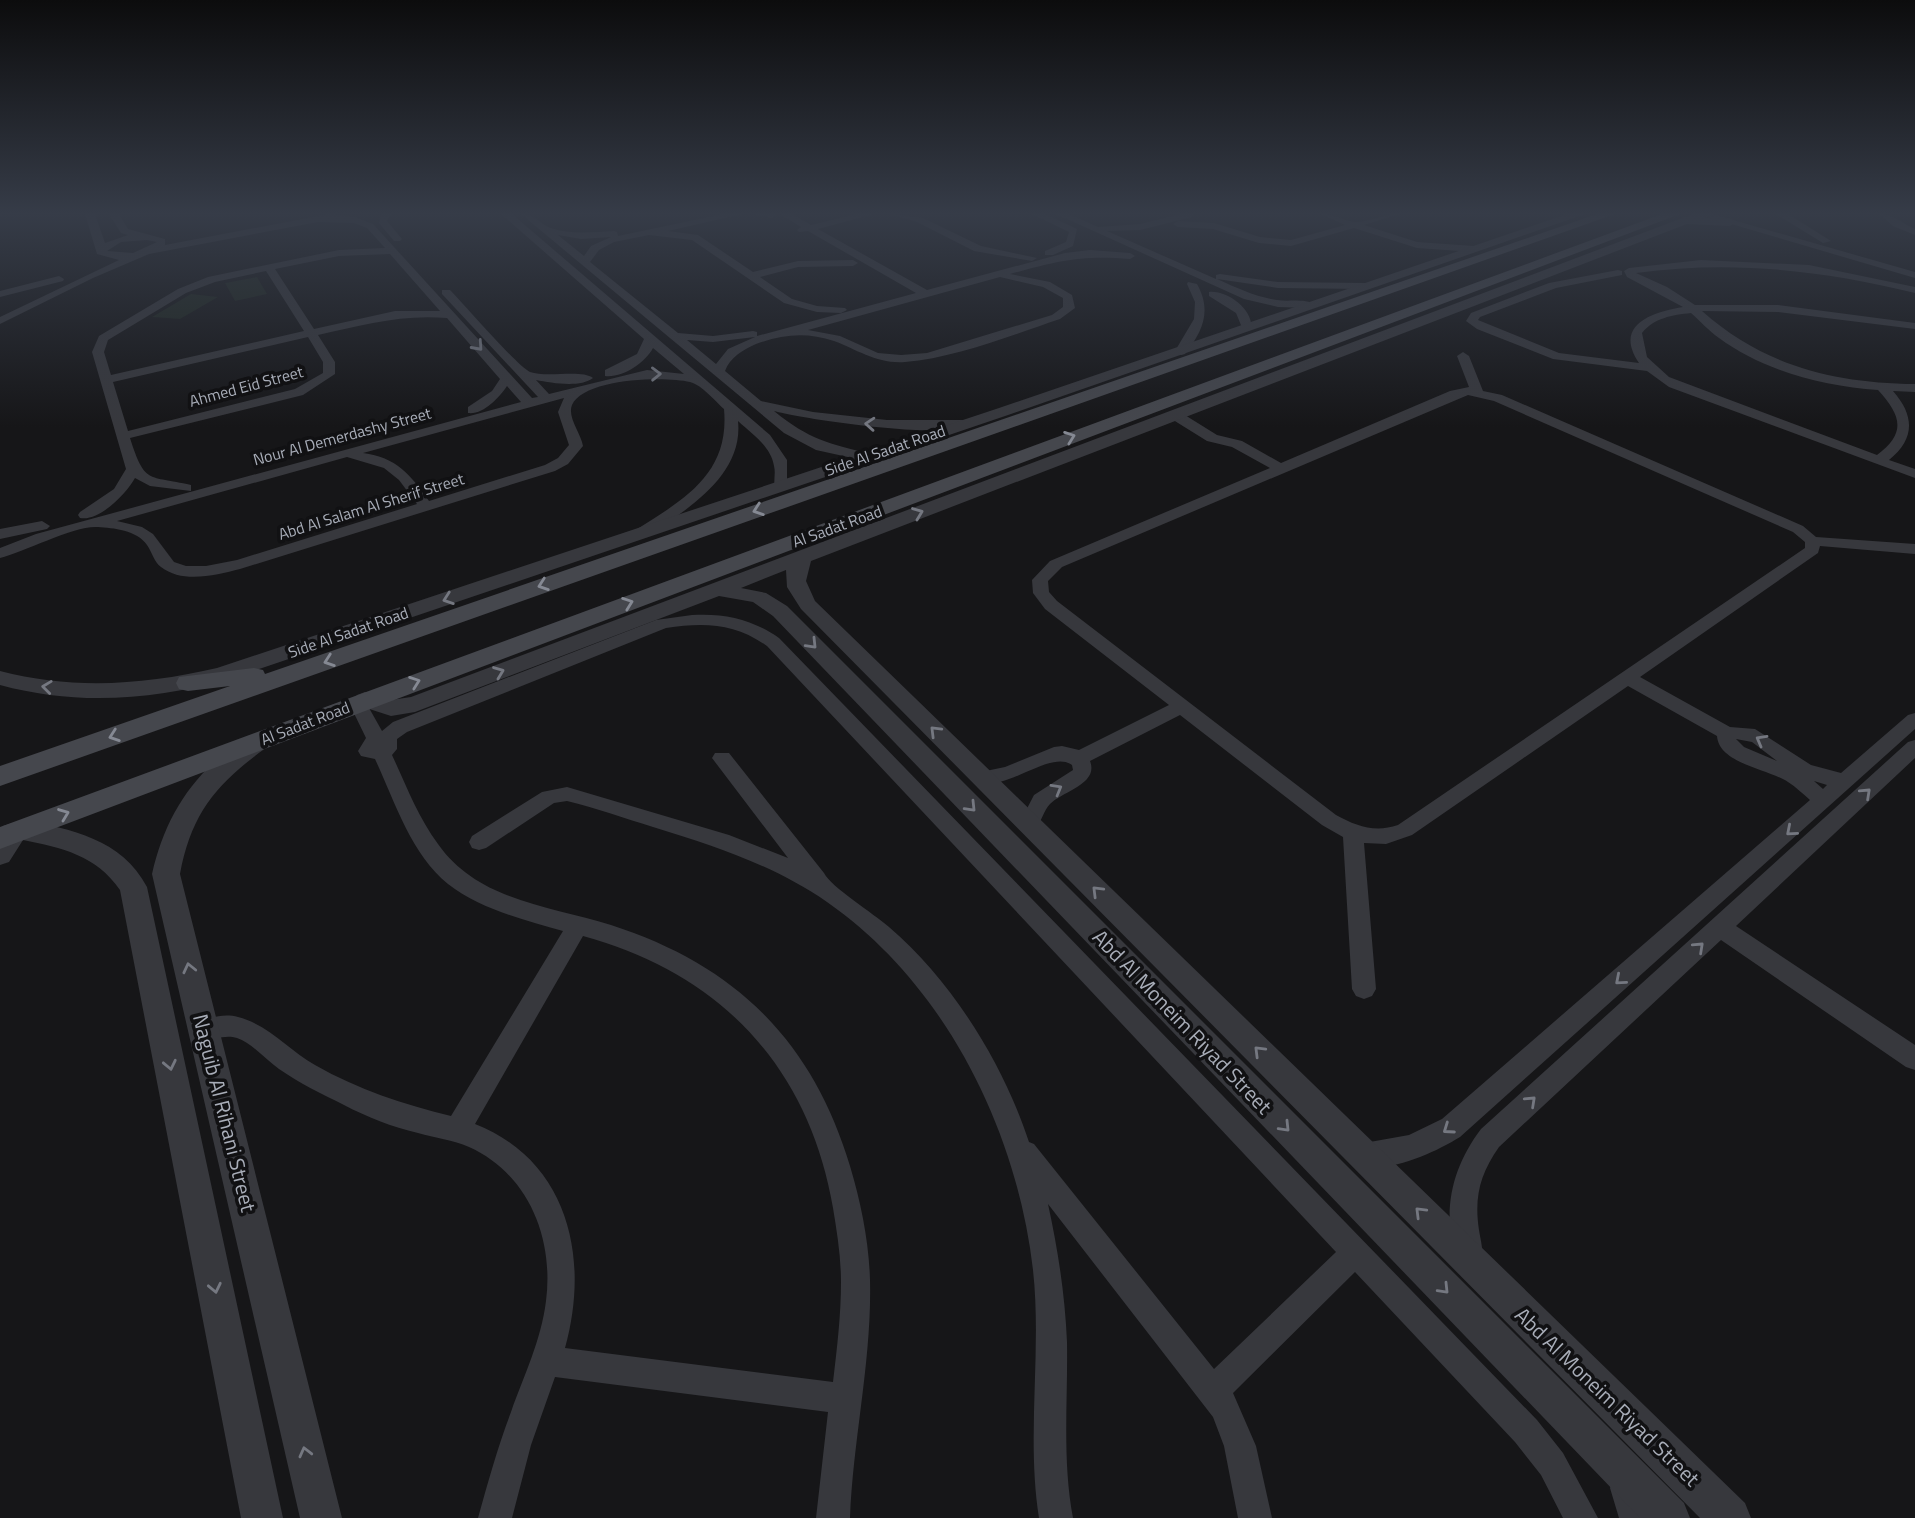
<svg xmlns="http://www.w3.org/2000/svg" width="1915" height="1518" viewBox="0 0 1915 1518" font-family="'Titillium Web',sans-serif">
  <style>
    .green { fill: #1e261f }
    .lines { fill: none; stroke-linecap: round; stroke-linejoin: round }
    .minor { fill: #37383d; fill-rule: evenodd }
    .tertiary { fill: #37383d; fill-rule: evenodd }
    .secondary { fill: #45474d; fill-rule: evenodd }
    .oneway { stroke: #757881 }
    .oneway2 { stroke: #858993 }
    .labels { text-anchor: middle; stroke-width: 7; stroke-linejoin: round; paint-order: stroke }
    .far-street-label { font-size: 16px; fill: #a8adb8; stroke: #111113 }
    .near-street-label { font-size: 21px; fill: #a8adb8; stroke: #111113 }
  </style>
  <rect width="100%" height="100%" fill="#161618"/>
  <path class="green" d="M257,277l10,17 -32,7 -10,-18z
    M191,294l27,3 -38,22 -28,-2z"/>
  <g class="lines">
    <path class="minor" d="M85,214h10l10,29 23,-8 -7,-2 -12,-19h10l9,15 37,10v6l164,-31 26,3 18,7 159,174 6,-1 -96,-103v-4h8c13,13 68,77 80,82 17,6 52,-3 63,6 -13,10 -41,5 -57,2l13,14 98,-24 37,4 -31,-26c-8,15 -30,30 -48,28v-6l32,-16 7,-15 -143,-125h11l258,221 17,25v26l-7,4 -5,-1c-2,-7 1,-15 -1,-23 -3,-20 -22,-32 -36,-45 5,47 -37,79 -71,102 -10,6 -21,17 -33,14l-3,-3 3,-3c49,-31 96,-56 90,-122 -9,-8 -22,-24 -34,-27 -25,-6 -106,-4 -118,23 -5,12 9,28 11,41l-15,18 -13,7 -315,98c-24,6 -57,15 -79,-2 -7,-5 -9,-15 -14,-22 -10,-15 -34,-17 -49,-18 -23,-2 -74,25 -98,31v-10l36,-14 485,-132 -14,-16c-8,12 -24,29 -39,27v-6l24,-16 8,-12 -53,-61c-45,-4 -85,7 -129,17l17,27v12l-32,21 -173,43c15,47 18,37 61,47v6l-41,-5 -15,-8c-8,15 -36,44 -55,40l-2,-3 2,-3 34,-23 12,-20 -34,-117 7,-16 79,-47 30,-12 131,-27 46,-2 -18,-20 -13,-5 -36,-1 -169,32 -56,24 -93,46v-7l119,-57 -22,-6zM147,240l10,2 -24,11 -26,-2 14,-9zM390,254l50,57h-45l-81,18 -39,-60 64,-13zM266,271l38,60 -193,44 -7,-23 4,-12 78,-47 29,-11zM308,337l15,25v11l-28,16 -167,42 -15,-49zM564,398l-6,14 11,33 -11,13 -13,7 -116,36c-18,-26 -33,-44 -66,-48zM347,457l37,11 15,12 18,24 -180,56 -31,6h-20l-12,-4 -21,-28 -11,-7 -25,-6z
      M381,214h10l-4,7 15,18 -2,2h-6l-15,-18z
      M521,214c15,0 18,10 30,14 20,7 42,4 63,3l3,1 1,4 105,-22h19l-74,17 30,4 55,37 45,-11 55,-1 5,3 -5,3 -55,1 -38,10 32,22 25,7 28,2 2,2 -6,3 -24,-1 -33,-9 -92,-63 -43,-5 -35,7 -15,8 -9,12 88,71 35,3 40,-5 4,1v4l159,-43 -108,-62 -9,1 -2,-2 4,-3 -21,-13h12l19,11 46,-11h17l-56,15 109,61 138,-37 25,-3 40,3 5,3 -5,3c-50,-4 -72,2 -120,15l40,8 22,13 3,13 -15,11c-48,16 -105,39 -155,43 -28,2 -47,-12 -71,-21 -27,-9 -51,-7 -78,3 -13,6 -26,13 -31,27l36,30 52,11 74,8h76l7,4c-21,17 -167,-5 -196,-13 36,29 53,32 97,43v6l-5,1 -50,-11 -32,-17zM558,235l23,4 30,-2 -20,9 -7,10zM1000,277l43,10 20,11v9l-11,8 -125,38 -26,2 -23,-2 -38,-17 -32,-6zM755,337l-27,12 -12,15 -29,-24 26,2z
      M754,214h22l1,1 -5,3z
      M890,214l33,4 58,28 56,12 -5,3 -58,-10 -57,-29z
      M1032,214h13l32,15 -4,17 -20,9h-8v-4l21,-9 3,-10z
      M1056,214h13l29,13 42,-3 41,-10h12l-1,3 -52,13 -33,1 109,48v-4l4,-1 58,8 88,1 5,3 -5,3 -88,-1 -61,-9c20,9 39,18 60,21 12,2 28,-2 39,5l-6,3 -32,-1 -34,-8z
      M1321,214c13,0 21,6 33,8 12,1 30,-8 45,-8l-35,11 53,17 57,4 5,3 -5,3 -57,-4 -63,-20 -63,18 -32,-3 -46,-14 -35,-2 -5,-3 5,-3 36,2 46,14 31,3 54,-15z
      M1697,214h15l203,58v6z
      M1776,214h12l43,27 -8,2z
      M1879,214c14,0 23,9 36,15v6l-22,-9z
      M1701,260l108,5 106,22v6c-93,-23 -184,-33 -279,-20l31,14 28,18h83l137,18v6l-137,-17 -76,-1c62,55 132,72 213,73v8l-22,-1c22,25 22,48 -4,69l26,9v9l-246,-91 -22,-16 -94,-12 -76,-30 -11,-8 5,-8 78,-30 69,-13 4,1v4l-66,13 -76,29 -2,3 81,33 80,10c-26,-38 13,-51 44,-56l-56,-30 -3,-6 5,-3zM1691,313c9,8 18,18 28,25 45,33 104,48 159,52 23,25 29,43 -1,65l-208,-78 -22,-20 -5,-24c12,-15 30,-18 49,-20z
      M59,276l5,3 -1,2 -63,16v-6z
      M1188,282l9,2c15,27 6,47 -12,70l-4,1 -6,-4 19,-32 1,-17 -8,-18z
      M1209,292c19,-2 46,19 42,38h-8l-7,-17 -27,-17z
      M1463,352l6,4 14,35 19,4 301,131 13,11 99,7v10l-95,-8 -2,7 -178,124 90,50 25,2 56,36 30,8 67,-58 7,-2v16l-455,408c-28,17 -75,39 -107,26l-4,-9 4,-9 56,-10 33,-16 368,-319c-7,-6 -14,-13 -22,-18 -19,-13 -69,-18 -71,-46l-89,-50 -216,149 -26,9 -22,-1 12,146 -4,7 -8,3 -8,-3 -4,-7 -9,-152 -21,-12 -142,-110 -90,46c9,23 -27,30 -40,43 -6,6 -9,18 -14,25l-7,3 -7,-3 -3,-5 15,-29 39,-25 -1,-5c-21,-16 -65,27 -96,18l-3,-5 3,-5 29,-6 49,-20 8,-1 17,4 90,-45 -124,-96 -12,-16 -1,-13 18,-19 220,-93 -38,-21 -25,-6 -37,-23v-6h10l37,23 25,6 39,22 169,-72 19,-4 -12,-31zM1468,395l26,6 299,131 12,10v6l-407,277c-23,8 -42,1 -62,-10l-279,-214 -8,-9 -1,-11 14,-14zM1736,739l16,3 25,19 -33,-14zM1814,781l13,4 -4,4z
      M42,521l8,5 -3,3 -47,10v-10z
      M692,615c32,-2 60,4 87,23l758,782 26,33 35,65h-35l-22,-43 -26,-33 -160,-170 -122,121 23,53 16,72h-34l-14,-72 -11,-29 -165,-213c10,46 17,91 19,138 1,59 -5,117 6,176h-34c-13,-82 3,-166 -6,-248 -16,-140 -88,-286 -206,-368 -54,-37 -112,-56 -174,-75 -29,-9 -57,-19 -86,-26l-13,2 -68,45 -7,2 -7,-2 -3,-6 3,-6 70,-44 25,-5 162,48 59,23 -76,-100 3,-5h14l95,120c7,14 49,40 65,54 63,54 114,136 140,215l5,2 180,225 122,-117 -569,-606c-32,-23 -63,-24 -101,-18l-259,104 -10,7v10l-5,6c14,30 26,62 46,89 40,57 112,62 173,81 124,40 201,115 239,241 11,37 19,76 20,114 2,80 -17,159 -20,238h-34l12,-106 -273,-35 -24,68 -19,73h-34c10,-36 20,-72 33,-106 13,-37 30,-71 35,-111 8,-62 -17,-127 -77,-154 -16,-7 -34,-9 -51,-14 -26,-6 -51,-16 -74,-28 -22,-11 -45,-22 -65,-36 -13,-9 -27,-26 -42,-31 -15,-5 -28,6 -42,1l-3,-8 3,-8c14,-5 28,-10 43,-6 29,7 51,33 77,48 44,25 88,39 136,51l112,-185c-39,-11 -83,-22 -115,-47 -37,-30 -53,-82 -73,-125l-14,-3 -3,-5 8,-13 -17,-35 3,-4h12l18,32 11,-9 263,-102zM583,936c137,37 226,131 250,272 4,24 8,49 8,74 0,33 -4,67 -8,100l-268,-34c25,-89 4,-187 -90,-224z
      M1915,740v18l-179,168 179,119v25l-9,-3 -185,-127 -222,207c-19,27 -25,50 -20,83 2,13 6,24 1,37l-10,4 -10,-4c-20,-49 -10,-97 21,-138l427,-387z
      M1626,1472l11,5 16,41h-34l-9,-30 5,-11z"/>
    <path class="tertiary" d="M1567,214h18l-574,200 -781,265c-77,21 -153,27 -230,6v-14c73,19 144,14 217,-3l782,-260z
      M1693,214h17l-5,4h25l6,4 -6,4 -43,-2 -876,337 -5,20 9,20 930,902 6,15h-51l-899,-909 -14,-22 -1,-17 -45,18 25,5 21,13 897,897 6,15h-50l-867,-902 -20,-14 -34,-6 -304,116 -24,4 -34,-11 -4,-5 4,-5 8,-3 26,8 20,-3z
      M254,736l9,2 3,6 -3,6c-48,35 -72,65 -83,124l162,644h-42l-148,-644c11,-48 32,-87 70,-119 10,-8 20,-16 32,-19z
      M22,820c49,9 100,19 125,67l136,631h-42l-121,-628c-24,-35 -58,-42 -97,-50l-14,22 -9,3v-34l3,-5z"/>
    <path class="secondary" d="M1597,214h18l-1615,572v-20l230,-80 -42,5 -9,-2 -3,-6 3,-6 75,-9 9,2 2,4z
      M1662,214h18l-1680,635v-22z"/>
  </g>
  <defs><path id="oneway-chevron" d="M-2-3.5L2.5 0L-2 3.5" fill="none" stroke-width="1.6" stroke-linecap="round" stroke-linejoin="round" transform="scale(1.75)"/></defs>
  <g class="oneway">
    <use href="#oneway-chevron" transform="translate(478 346) rotate(48)"/>
    <use href="#oneway-chevron" transform="translate(656 374) rotate(-1)"/>
    <use href="#oneway-chevron" transform="translate(870 424) rotate(-176)"/>
    <use href="#oneway-chevron" transform="translate(918 513) rotate(-21)"/>
    <use href="#oneway-chevron" transform="translate(448 599) rotate(161)"/>
    <use href="#oneway-chevron" transform="translate(812 644) rotate(46)"/>
    <use href="#oneway-chevron" transform="translate(499 672) rotate(-21)"/>
    <use href="#oneway-chevron" transform="translate(47 687) rotate(-173)"/>
    <use href="#oneway-chevron" transform="translate(935 731) rotate(-135)"/>
    <use href="#oneway-chevron" transform="translate(1761 740) rotate(-151)"/>
    <use href="#oneway-chevron" transform="translate(1057 789) rotate(-30)"/>
    <use href="#oneway-chevron" transform="translate(1866 793) rotate(-43)"/>
    <use href="#oneway-chevron" transform="translate(971 807) rotate(46)"/>
    <use href="#oneway-chevron" transform="translate(1791 831) rotate(139)"/>
    <use href="#oneway-chevron" transform="translate(1097 891) rotate(-135)"/>
    <use href="#oneway-chevron" transform="translate(1699 947) rotate(-43)"/>
    <use href="#oneway-chevron" transform="translate(189 968) rotate(-103)"/>
    <use href="#oneway-chevron" transform="translate(1620 980) rotate(139)"/>
    <use href="#oneway-chevron" transform="translate(1259 1051) rotate(-135)"/>
    <use href="#oneway-chevron" transform="translate(170 1065) rotate(78)"/>
    <use href="#oneway-chevron" transform="translate(1531 1101) rotate(-43)"/>
    <use href="#oneway-chevron" transform="translate(1285 1127) rotate(46)"/>
    <use href="#oneway-chevron" transform="translate(1448 1129) rotate(145)"/>
    <use href="#oneway-chevron" transform="translate(1420 1212) rotate(-135)"/>
    <use href="#oneway-chevron" transform="translate(215 1288) rotate(78)"/>
    <use href="#oneway-chevron" transform="translate(1444 1289) rotate(46)"/>
    <use href="#oneway-chevron" transform="translate(305 1452) rotate(-104)"/>
  </g>
  <g class="oneway2">
    <use href="#oneway-chevron" transform="translate(1070 437) rotate(-20)"/>
    <use href="#oneway-chevron" transform="translate(758 510) rotate(161)"/>
    <use href="#oneway-chevron" transform="translate(543 585) rotate(161)"/>
    <use href="#oneway-chevron" transform="translate(628 603) rotate(-20)"/>
    <use href="#oneway-chevron" transform="translate(329 661) rotate(161)"/>
    <use href="#oneway-chevron" transform="translate(415 682) rotate(-20)"/>
    <use href="#oneway-chevron" transform="translate(114 736) rotate(161)"/>
    <use href="#oneway-chevron" transform="translate(64 814) rotate(-21)"/>
  </g>
  <linearGradient id="sky" x2="0" y2="1"><stop stop-color="#0c0c0d"/><stop offset="0.5" stop-color="#363c48"/><stop offset="1" stop-color="#363c48" stop-opacity="0"/></linearGradient>
  <rect width="1915" height="427" fill="url(#sky)"/>
  <g class="labels">
    <g class="far-street-label">
      <text transform="translate(246 386) rotate(-15)" y="6">Ahmed Eid Street</text>
      <text transform="translate(342 436) rotate(-15)" y="6">Nour Al Demerdashy Street</text>
      <text transform="translate(885 450) rotate(-19)" y="6">Side Al Sadat Road</text>
      <text transform="translate(371 506) rotate(-17)" y="6">Abd Al Salam Al Sherif Street</text>
      <text transform="translate(837 526) rotate(-20)" y="6">Al Sadat Road</text>
      <text transform="translate(348 632) rotate(-19)" y="6">Side Al Sadat Road</text>
      <text transform="translate(305 723) rotate(-21)" y="6">Al Sadat Road</text>
    </g>
    <g class="near-street-label">
      <text transform="translate(1182 1022) rotate(46)" y="7">Abd Al Moneim Riyad Street</text>
      <text transform="translate(224 1113) rotate(76)" y="7">Naguib Al Rihani Street</text>
      <text transform="translate(1607 1397) rotate(44)" y="7">Abd Al Moneim Riyad Street</text>
    </g>
  </g>
</svg>
